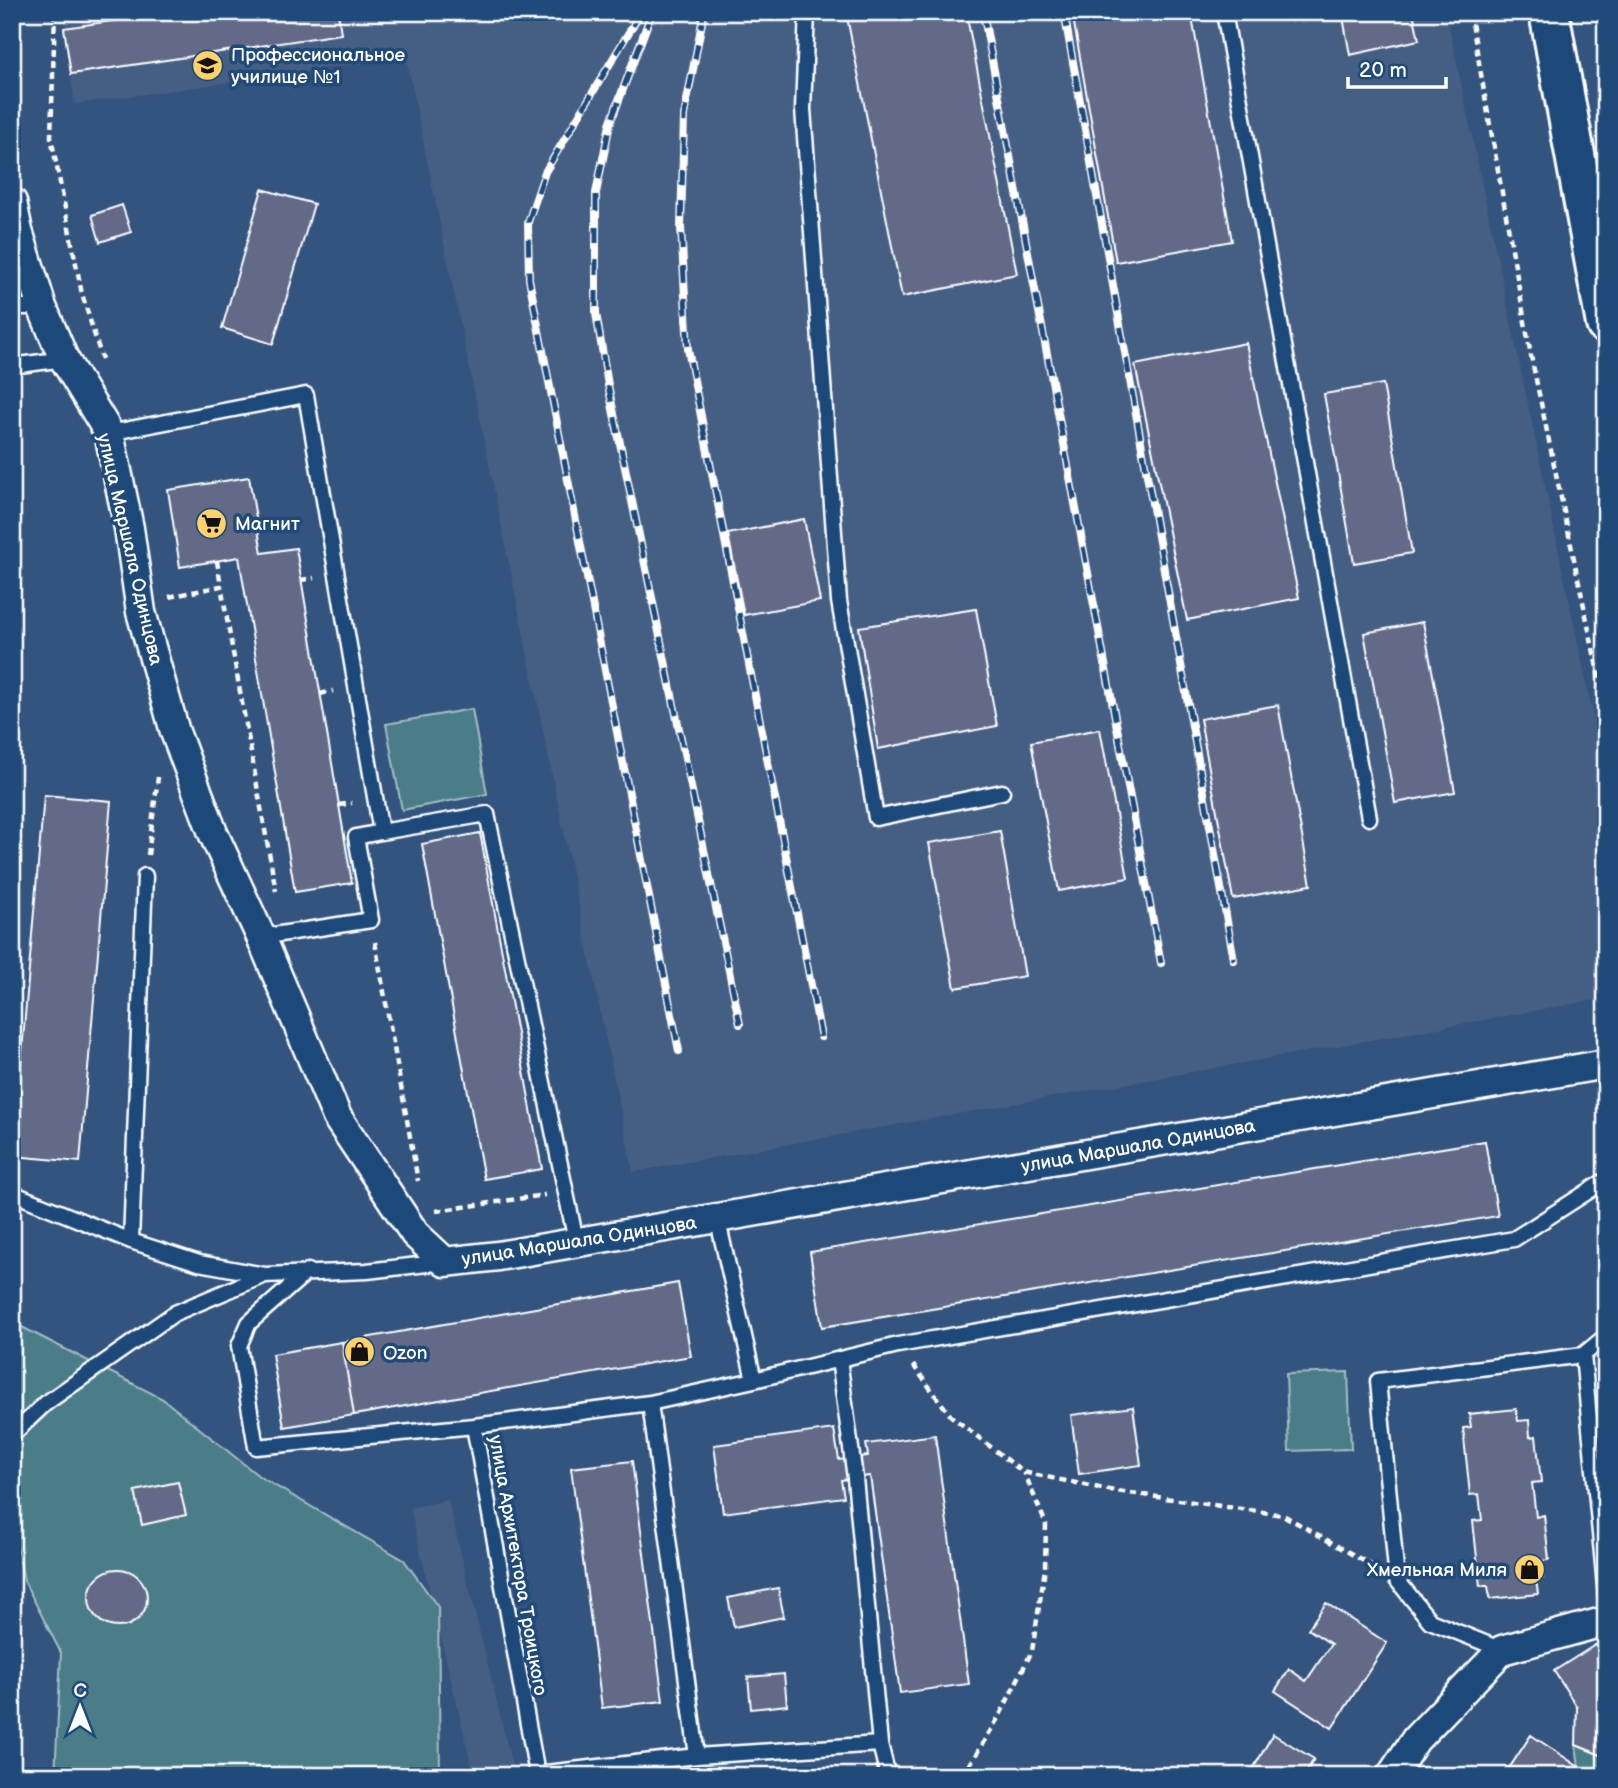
<svg xmlns="http://www.w3.org/2000/svg" width="1618" height="1788" viewBox="0 0 1618 1788" font-family="'Balsamiq Sans',sans-serif">
  <style>
    .built { fill: #455e84 }
    .green { fill: #4b7d89; stroke: #a5bec4; stroke-width: 2 }
    .building { fill: #626a88; stroke: #fff; stroke-width: 2 }
    .lines { fill: none; stroke-linecap: round; stroke-linejoin: round }
    .lane-casing { stroke: #fff; stroke-width: 19 }
    .street-casing { stroke: #fff; stroke-width: 33 }
    .secondary-casing { stroke: #fff; stroke-width: 44 }
    .path { stroke: #fff; stroke-width: 4.5; stroke-dasharray: 7 5; stroke-linecap: butt }
    .lane { stroke: #1f4a7a; stroke-width: 14 }
    .street { stroke: #1f4a7a; stroke-width: 28 }
    .secondary { stroke: #1f4a7a; stroke-width: 38 }
    .rail-casing { stroke: #fff; stroke-width: 8 }
    .rail { stroke: #1f4a7a; stroke-width: 5; stroke-dasharray: 16; stroke-linecap: butt }
    .labels { text-anchor: middle; stroke-width: 7; stroke-linejoin: round; paint-order: stroke }
    .poi-label { font-size: 19px; fill: #fff; stroke: #1f4a7a; text-anchor: start }
    .street-label { font-size: 19px; fill: #fff; stroke: #1f4a7a }
  </style>
  <rect width="100%" height="100%" fill="#33547e"/>
  <filter id="ink" filterUnits="userSpaceOnUse"><feTurbulence type="fractalNoise" baseFrequency=".0143" numOctaves="2"/><feDisplacementMap in="SourceGraphic" scale="14" xChannelSelector="R" yChannelSelector="G"/><feConvolveMatrix kernelMatrix="1 2 1 2 8 2 1 2 1" color-interpolation-filters="sRGB"/></filter>
  <g filter="url(#ink)">
    <path class="built" d="M66,12h1380l160,765v221l-973,174 -227,-1115 -331,47 -11,-76z
      M448,1500l66,274 -5,2h-35l-64,-268z"/>
    <path class="green" d="M472,709l15,85 -85,16 -16,-86z
      M12,1322l151,77 97,78 144,83 34,47 2,169h-385l6,-123 -37,-72 -12,-57z
      M1348,1372l3,77 -62,2 -3,-77z
      M1576,1745l30,12v19h-33l6,-9z"/>
    <path class="building" d="M173,12h165l3,22 -270,40 -7,-46z
      M846,12h120l51,262 -115,23z
      M1072,12h119l41,229 -116,21z
      M1342,12h71l6,28 -69,15z
      M262,189l52,15 -41,140 -51,-16z
      M122,205l9,27 -31,10 -8,-27z
      M1246,343l53,255 -112,22 -52,-255z
      M1383,384l29,169 -58,10 -30,-169z
      M249,477l13,76 34,-5 56,335 -57,9 -56,-335 -59,10 -12,-77z
      M804,519l16,82 -76,14 -16,-81z
      M976,609l21,117 -119,23 -19,-122z
      M1423,622l32,170 -60,11 -31,-170z
      M1278,705l33,180 -78,14 -33,-180z
      M1100,729l28,149 -69,13 -28,-149z
      M44,795l67,6 -31,361 -67,-6z
      M1000,831l25,145 -70,12 -26,-145z
      M480,833l62,336 -58,10 -62,-335z
      M1485,1141l13,75 -676,111 -12,-75z
      M678,1283l13,73 -337,59 -12,-73z
      M342,1342l12,73 -70,12 -12,-73z
      M1133,1407l8,58 -62,9 -8,-59z
      M1516,1409l2,12 11,-1 1,17 6,-1 5,46 -9,1 4,34 8,-2 5,45 -8,1 2,17 -7,1 2,15 -48,5 -2,-13h-8l-7,-65 9,-1 -3,-26 -9,1 -7,-67 8,-1 -2,-13z
      M834,1429l5,31 29,-4 -2,-12 69,-9 34,249 -69,9 -30,-217 -29,4 3,17 -121,16 -9,-68z
      M632,1461l31,240 -61,7 -31,-240z
      M178,1482l8,33 -44,10 -7,-34z
      M89 1598a29 29 0 1 1 58 0a29 29 0 1 1-58 0Z
      M778,1588l6,29 -50,10 -6,-29z
      M1326,1603l61,40 -55,85 -57,-37 14,-22 17,12 25,-37 -23,-15z
      M1595,1645l11,2v110l-30,-12 1,-38 -23,-36z
      M784,1674l3,31 -36,4 -3,-32z
      M1273,1734l41,25 -10,17h-55z
      M1531,1735l48,32 -6,9h-69z"/>
    <g class="lines">
      <defs>
        <path id="lane" d="M807,12l-4,97 36,492 37,217 126,-26
          M1224,12l145,806
          M12,307h30
          M12,366l52,-7
          M109,433l197,-38 75,437 106,-18 89,427
          M261,937l110,-17 -15,-83 25,-5
          M12,1193l119,48 68,22 66,12 102,-4 77,-9
          M717,1217l37,163 -104,23 -176,23 63,348 160,-18 183,-12
          M131,1241l14,-365
          M308,1271l-59,52 -10,23 17,101 218,-21
          M1583,1355l23,-19
          M839,1359l16,119 25,266 8,32
          M754,1380l144,-35 616,-106 92,-59
          M650,1403l47,353
          M12,1435l34,-32 129,-90 90,-38
          M1502,1650l-72,-29 -33,-41 -19,-199 205,-26 23,241"/>
        <path id="street" d="M12,202l6,29 24,76 22,52 45,74 20,95 12,84 34,120 38,101 48,104 76,180 78,117 30,28 53,-6 1108,-192
          M1391,1776l25,-37 86,-89 104,-29"/>
        <path id="secondary" d="M1549,12l57,312"/>
      </defs>
      <use href="#lane" class="lane-casing"/>
      <use href="#street" class="street-casing"/>
      <use href="#secondary" class="secondary-casing"/>
      <path class="path" d="M55,12l-4,125 31,157 20,65
        M1470,12l61,344 75,354
        M217,561l4,25
        M301,580l13,-2
        M169,597l52,-11 55,305
        M320,694l13,-3
        M339,805l13,-2
        M148,855l10,-78
        M375,942l43,239
        M436,1211l109,-16
        M913,1365l38,51 72,56 86,18 174,25 88,50
        M963,1776l37,-61 32,-64 13,-82 1,-45 -22,-52"/>
      <use href="#lane" class="lane"/>
      <use href="#street" class="street"/>
      <use href="#secondary" class="secondary"/>
      <defs>
        <path id="rail" d="M641,12l-96,160 -17,50 1,57 150,772
          M652,12l-42,112 -14,69v120l12,72 132,639
          M704,12l-20,104 -3,111 7,122 133,688
          M983,12l178,951
          M1064,12l170,948"/>
      </defs>
      <use href="#rail" class="rail-casing"/>
      <use href="#rail" class="rail"/>
    </g>
  </g>
  <defs>
    <symbol id="university-disc" viewBox="-11 -11 22 22"><circle r="9.5" fill="#ffd166" stroke="#1f4a7a"/><path d="M0-5L7-2L0 1L-7-2ZM-4 1L0 2.5L4 1V4Q0 6-4 4Z" fill="#111"/></symbol>
    <symbol id="supermarket-disc" viewBox="-11 -11 22 22"><circle r="9.5" fill="#ffd166" stroke="#1f4a7a"/><path d="M-6-5.5h2.5l.6 2H6L4.5 2H-2.5L-4.4-4H-6ZM-1.5 3.2a1.3 1.3 0 1 0 .1 0ZM3 3.2a1.3 1.3 0 1 0 .1 0Z" fill="#111"/></symbol>
    <symbol id="shop-disc" viewBox="-11 -11 22 22"><circle r="9.5" fill="#ffd166" stroke="#1f4a7a"/><path d="M-5-2.5h2.3a2.7 3.5 0 0 1 5.4 0H5L5.5 6h-11ZM-1.5-2.5h3a1.5 2.3 0 0 0-3 0Z" fill="#111"/></symbol>
  </defs>
  <g fill-rule="evenodd">
    <use href="#university-disc" x="190" y="48" width="35" height="35"/>
    <use href="#supermarket-disc" x="194" y="506" width="35" height="35"/>
    <use href="#shop-disc" x="342" y="1334" width="35" height="35"/>
    <use href="#shop-disc" x="1512" y="1552" width="35" height="35"/>
  </g>
  <g class="labels">
    <g class="poi-label">
      <text x="231" y="61">Профессиональное<tspan x="231" dy="22">училище №1</tspan></text>
      <text x="235" y="530">Магнит</text>
      <text x="383" y="1359">Ozon</text>
      <text x="1507" y="1576" text-anchor="end">Хмельная Миля</text>
    </g>
    <g class="street-label">
      <text transform="translate(131 549) rotate(77)" y="7">улица Маршала Одинцова</text>
      <text transform="translate(1138 1145) rotate(-10)" y="7">улица Маршала Одинцова</text>
      <text transform="translate(579 1240) rotate(-9)" y="7">улица Маршала Одинцова</text>
      <text transform="translate(519 1565) rotate(80)" y="7">улица Архитектора Троицкого</text>
    </g>
  </g>
  <rect width="1618" height="1788" fill="none" stroke="#1f4a7a" stroke-width="42"/>
  <rect x="21" y="21" width="1576" height="1746" fill="none" stroke="#fff" stroke-width="2.5" filter="url(#ink)"/>
  <g transform="translate(80 1707)" stroke="#1f4a7a" stroke-width="5" paint-order="stroke">
  <path d="M0-5L12 26L0 18L-12 26Z" fill="#ffffff"/>
  <text y="-10" font-size="19" font-weight="bold" text-anchor="middle" fill="#ffffff">С</text>
  </g>
  <path d="M1348 77v10h98v-10" fill="none" stroke="#ffffff" stroke-width="3.5"/>
  <text x="1359" y="77" font-size="21" fill="#ffffff" stroke="#1f4a7a" stroke-width="5" paint-order="stroke">20 m</text>
</svg>
